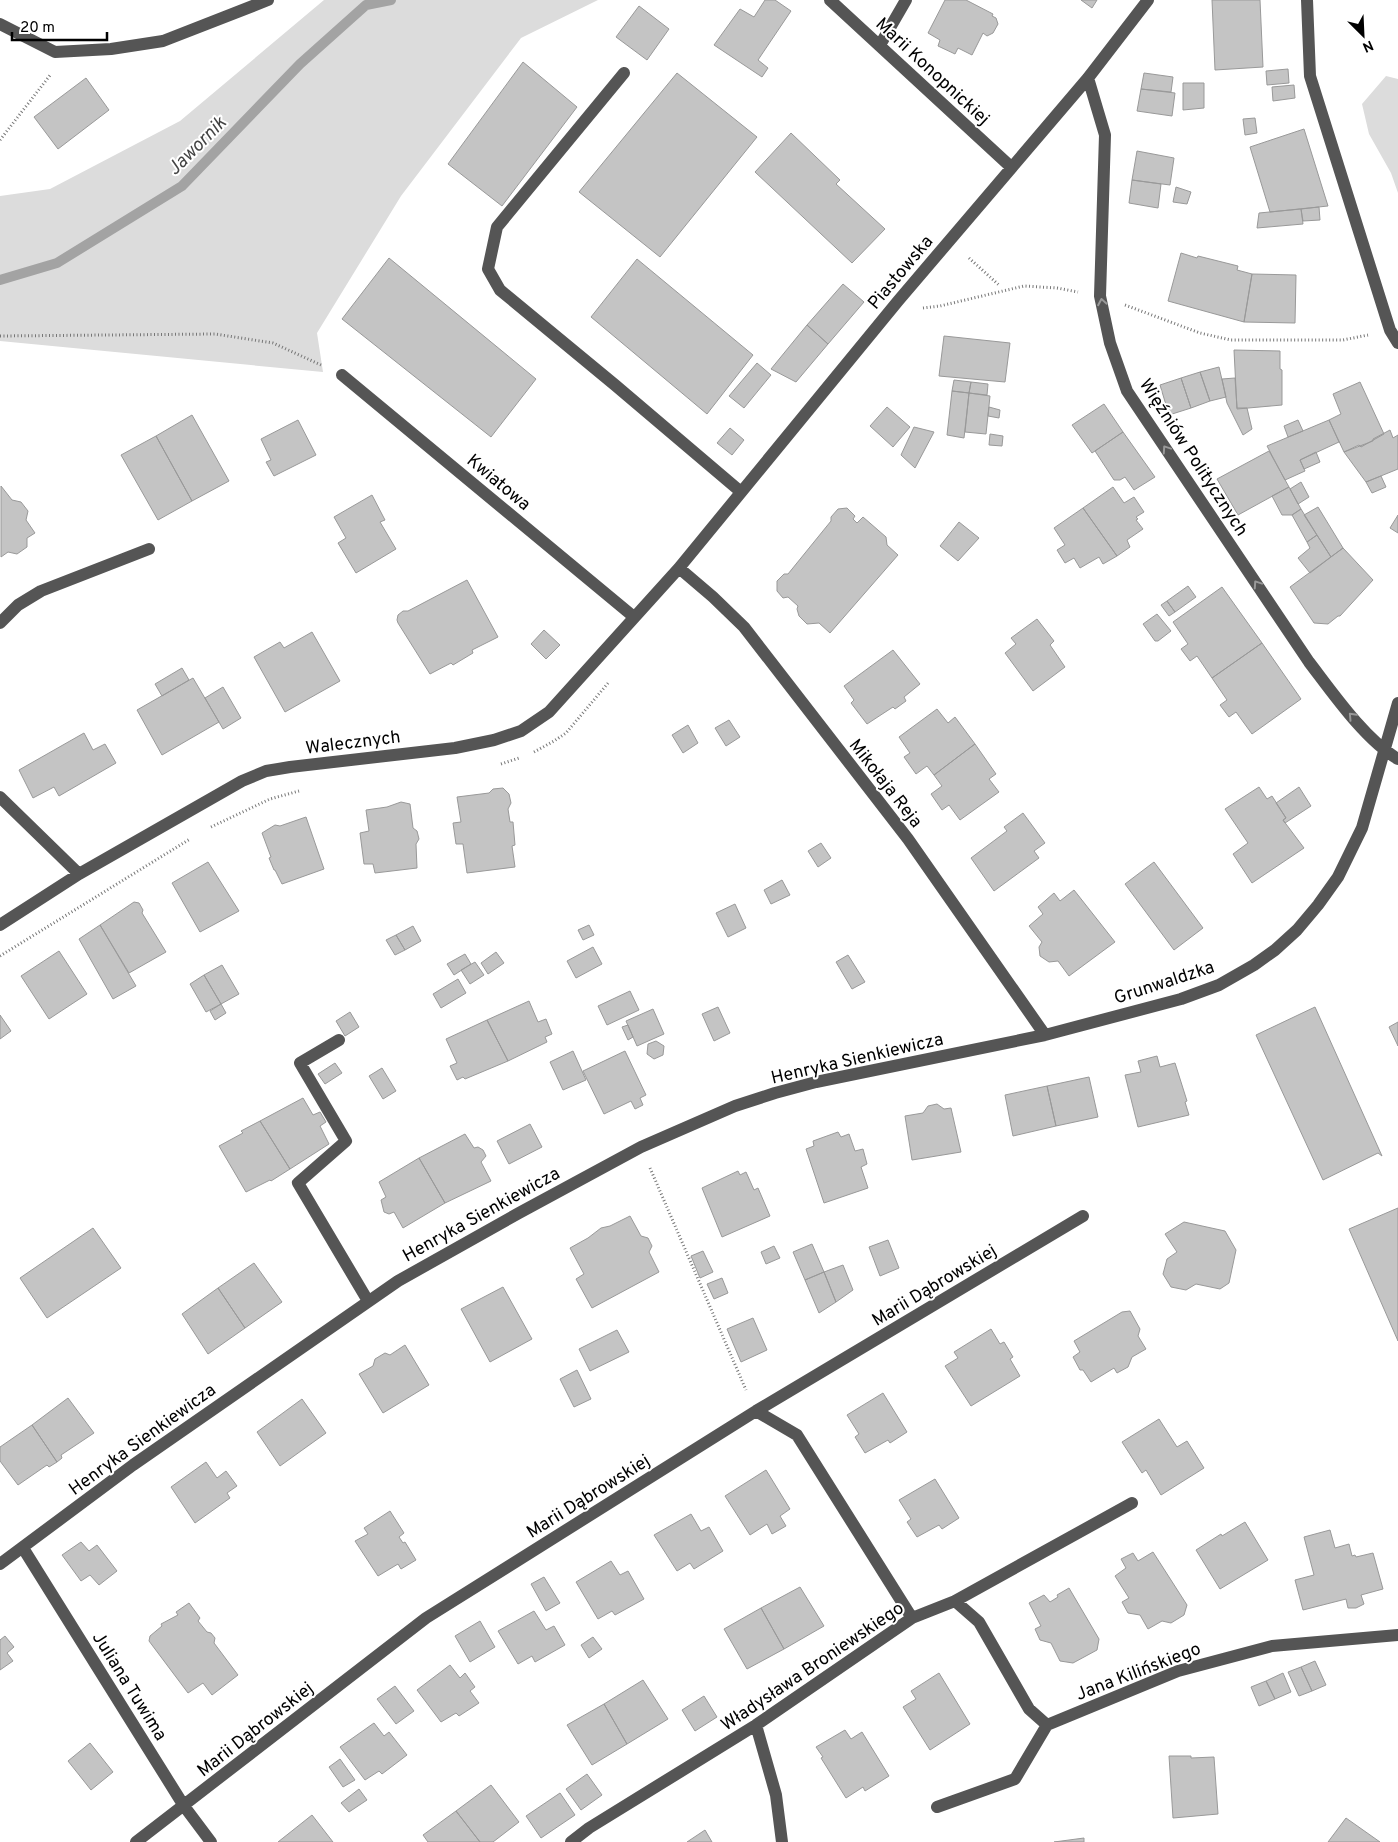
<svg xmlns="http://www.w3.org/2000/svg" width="1398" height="1842" viewBox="0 0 1398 1842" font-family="Overpass,sans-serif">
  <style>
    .green { fill: #dcdcdc }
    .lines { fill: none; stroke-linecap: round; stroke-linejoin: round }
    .stream { stroke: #a3a3a3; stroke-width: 10 }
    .building { fill: #c4c4c4; stroke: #999 }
    .path { stroke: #777; stroke-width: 3; stroke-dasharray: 1 2.5; stroke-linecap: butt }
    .minor { stroke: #555; stroke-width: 12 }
    .oneway { stroke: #999 }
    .labels { text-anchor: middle; stroke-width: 4; stroke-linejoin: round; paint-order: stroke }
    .street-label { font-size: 18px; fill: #000; stroke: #fff }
    .water-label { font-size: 19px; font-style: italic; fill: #444; stroke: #fff }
  </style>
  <rect width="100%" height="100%" fill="#fff"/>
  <path class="green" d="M324,0h274l-77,38 -120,158 -84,137 6,39 -323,-31v-145l50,-7 130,-68z
    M1386,76l12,3v114l-7,-20 -22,-39 -7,-30z"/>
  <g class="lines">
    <path class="stream" d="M0,280l57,-17 125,-77 118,-122 66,-59 25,-5"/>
  </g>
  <path class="building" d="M765,0h10l16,11 -33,49 10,8 -6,9 -48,-32 26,-36 14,8z
    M945,0h21l27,14 -1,2 4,2 2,6 -5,9 -6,3 -4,-3 -11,22 -14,-7 -3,6 -17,-8 2,-6 -12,-7z
    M1081,0h16l-5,8z
    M1212,0h48l3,67 -48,3z
    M639,6l30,23 -22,31 -31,-23z
    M523,62l54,45 -75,99 -54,-42z
    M1288,69l1,14 -22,2 -1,-14z
    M677,73l80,64 -97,120 -81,-65z
    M1144,73l29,4 -2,15 -30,-3z
    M86,78l23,32 -51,39 -24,-32z
    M1183,83h21v25l-21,2z
    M1294,85l1,13 -22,3 -1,-14z
    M1141,89l34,4 -3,23 -35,-5z
    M1255,118l2,15 -12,2 -2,-16z
    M1304,129l24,77 -58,6 -20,-65z
    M791,133l49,47 -4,4 49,45 -33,34 -97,-91z
    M1137,151l37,7 -4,27 -38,-5z
    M1132,180l29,4 -3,24 -29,-5z
    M1176,187l15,5 -4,12 -14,-2z
    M1319,207l1,13 -17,1 -2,-12z
    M1301,209l2,15 -46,4 2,-15z
    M1181,253l16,5 1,-2 40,10 -1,4 15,4 -8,48 -76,-21z
    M389,258l147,121 -45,58 -149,-118z
    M637,259l116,96 -46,59 -116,-97z
    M1252,274l44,1 -1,48 -51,-1z
    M843,284l21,18 -36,42 -21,-19z
    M807,325l21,19 -32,38 -25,-13z
    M944,336l66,7 -5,39 -66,-6z
    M1234,350l46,1v18l2,1v35l-45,4z
    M757,363l14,12 -27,33 -15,-12z
    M1219,367l7,30 -16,4 -10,-29z
    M1200,372l10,29 -19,7 -10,-30z
    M1181,378l10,30 -22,7 -9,-30z
    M1235,378l2,30h10l5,21 -9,6 -16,-32 -5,-24z
    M954,380l17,2 -2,11 -17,-2z
    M971,382l17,2 -1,11 -18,-2z
    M1360,382l24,52 -23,13 -2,-2 -15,7 -15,-32 12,-6 -8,-20z
    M952,391l17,2 -5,45 -17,-3z
    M969,393l21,3 -4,38 -21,-2z
    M1104,404l19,28 -31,21 -20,-28z
    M887,407l23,20 -17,20 -23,-21z
    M989,407l11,3 -1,8 -11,-2z
    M192,415l37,66 -37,20 -36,-65z
    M298,420l18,35 -42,21 -8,-14 5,-2 -10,-21z
    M1298,420l5,11 -15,6 -4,-11z
    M1329,420l10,22 -39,18 5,11 -20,9 -18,-34z
    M914,427l20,5 -19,36 -14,-13z
    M730,428l14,12 -12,15 -15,-12z
    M1390,430l3,8 5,-3v34l-32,13 -22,-30 29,-11v-2z
    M1123,432l32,45 -21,13 -9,-13 -5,3h-6l-19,-29z
    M990,434l13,2 -1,10 -13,-1z
    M156,436l36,65 -34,19 -37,-65z
    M1269,451l20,36 -51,28 -21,-36z
    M1316,452l4,10 -16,7 -4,-9z
    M1381,476l5,11 -14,6 -6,-11z
    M1301,482l8,15 -11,7 -8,-15z
    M1,486l11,14 9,2 7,9 -2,9 9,13 -8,5v9l-10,7 -9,-2 -7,5z
    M1113,487l11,16 10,-6 10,15 -8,5 2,2 -2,1 7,9 -16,11 3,7 -13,9 -34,-48z
    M1289,487l12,22 -9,6h-10l-10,-19z
    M372,495l13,25 -5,2 16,27 -40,24 -18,-30 8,-5 -12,-21z
    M1318,507l25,41 -12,9 -27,-42z
    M847,508l8,8 -2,3 4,4 6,-6 23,20 1,8 11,10 -68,78 -11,-10 -12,1 -8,-8 -2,-7 1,-3 -10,-9 -5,1 -6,-7v-10l7,-7h4l43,-53v-4l7,-8z
    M1083,508l34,48 -14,8 -4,-7 -19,11 -6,-10 -9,5 -8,-13 8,-5 -11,-17z
    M1301,509l16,26 -10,7 -15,-27z
    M1398,515v18l-8,-5z
    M959,522l20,16 -21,23 -18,-15z
    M1317,535l14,22 -21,16 -12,-15 12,-10 -3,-6z
    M1343,548l30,32 -33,36h-2l-10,8 -14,-1 -24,-36z
    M467,580l31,57 -26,13 1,3 -20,12 -2,-2 -21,11 -32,-51 -1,-3 1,-5 5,-4h5z
    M1188,586l8,11 -21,15 -8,-11z
    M1222,587l40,56 -50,35 -15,-22 -7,5 -9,-12 7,-5 -15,-22z
    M1167,601l8,11 -6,4 -8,-11z
    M1157,614l14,17 -13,10h-3l-12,-17z
    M1037,619l17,22 -4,4 15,22 -32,24 -28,-38 11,-9 -5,-6z
    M544,630l16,15 -14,14 -15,-15z
    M312,632l28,49 -55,31 -31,-55 26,-15 4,6z
    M1262,643l39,56 -49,35 -16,-22 -7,5 -9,-12 7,-5 -15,-22z
    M893,650l27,34 -16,13 2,4 -11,8 -2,-2 -26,17 -16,-21 3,-3 -10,-14z
    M182,668l7,12 -27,16 -7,-12z
    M193,678l26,44 -57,33 -25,-45z
    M223,687l18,31 -18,11 -18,-31z
    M937,709l11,14 7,-6 20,27 -41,31 -7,-9 -11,8 -12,-17 6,-4 -11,-16z
    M729,720l11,17 -14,9 -11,-18z
    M688,725l10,18 -15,10 -11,-18z
    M84,733l9,17 12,-6 11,19 -57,33 -5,-9 -21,11 -14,-28z
    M975,744l21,30 -7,5 10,13 -39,28 -11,-15 -7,5 -11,-16 11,-8 -8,-11z
    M1259,787l8,12 5,-3 14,22 -3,2 21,28 -52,35 -19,-29 15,-11 -23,-34z
    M1299,787l12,19 -26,17 -2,-3 3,-2 -10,-15z
    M503,788l6,6 2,9 -3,6 2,13h3l2,23 -3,1 3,21 -48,6 -4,-29h-7l-3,-21 8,-1 -4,-25 32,-4 4,-4z
    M401,802l9,2 3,24 4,3 2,8 -3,5 1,24 -42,5 -2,-9h-9l-4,-31 9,-2 -3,-21 21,-3z
    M1023,813l22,30 -11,8 5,7 -45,33 -23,-33 36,-27 -3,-4z
    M306,817l18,52 -42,15 -7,-14h-1l-5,-12 2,-1 -9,-24 13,-8 5,1z
    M821,843l10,15 -13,9 -10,-16z
    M208,862l31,49 -39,21 -28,-49z
    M1154,862l49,66 -29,22 -49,-66z
    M782,880l8,15 -19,9 -7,-14z
    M1074,890l41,52 -46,34 -11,-15 -9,1 -9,-6 -1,-9 3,-5 -13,-16 14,-12 -5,-7 16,-14 6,8z
    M134,902l5,1 4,7 -1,3 24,39 -37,21 -29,-48z
    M735,904l11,24 -18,9 -12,-24z
    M100,925l36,61 -23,13 -34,-60z
    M589,925l5,10 -11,5 -5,-10z
    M413,926l8,15 -16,9 -9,-15z
    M396,935l9,15 -10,5 -9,-15z
    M593,947l9,17 -26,14 -9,-17z
    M59,951l28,43 -38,25 -28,-43z
    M496,952l8,11 -16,11 -7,-11z
    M465,954l6,10 -17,11 -7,-11z
    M848,955l17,27 -13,7 -16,-27z
    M475,962l9,13 -14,9 -9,-14z
    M222,965l17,29 -18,10 -17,-29z
    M204,975l17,29 -15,8 -16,-28z
    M458,979l8,14 -25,15 -8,-14z
    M630,991l9,19 -32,15 -9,-19z
    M529,1001l9,21 8,-3 6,15 -7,3 2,5 -39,19 -21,-41z
    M221,1004l5,9 -11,7 -5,-9z
    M718,1007l12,26 -16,8 -12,-27z
    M1315,1007l67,149 -4,-3 -55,27 -67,-145z
    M653,1009l11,25 -27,12 -11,-25z
    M350,1012l9,15 -14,9 -9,-15z
    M0,1015l11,16 -11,8z
    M487,1020l21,41 -43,18 -2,-2 -6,3 -7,-14 7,-3 -11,-24z
    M1398,1022v24l-9,-19z
    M628,1025l5,12 -5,3 -6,-13z
    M656,1041l8,5 -1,9 -9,4 -7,-5 1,-10z
    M573,1051l13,29 -23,10 -13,-28z
    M625,1051l21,44 -6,3 3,7 -8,4 -4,-8 -27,13 -21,-43z
    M1157,1056l3,11 15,-4 12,38 -2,1 4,13 -51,12 -13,-52 16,-3 -3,-11z
    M335,1063l7,10 -17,11 -7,-10z
    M382,1068l14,23 -13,8 -14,-23z
    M1089,1077l9,40 -42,9 -9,-40z
    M1047,1086l9,40 -43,10 -8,-41z
    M303,1098l10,17 7,-3 6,10 -6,4 9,18 -39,25 -30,-48z
    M937,1104l7,5 7,-1 10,44 -49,8 -7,-44 18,-3 5,-7z
    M260,1121l30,48 -19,12 -1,-1 -24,12 -27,-46 24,-13 -2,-2z
    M530,1124l12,23 -33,17 -12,-23z
    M838,1132l3,5 8,-3 6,17 8,-2 4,15 -6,3 7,21 -44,15 -18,-54 8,-3 -1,-5z
    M465,1134l9,14 4,-1 5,3 3,6 -5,6 10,19 -46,22 -26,-45z
    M419,1158l26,45 -42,25 -9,-16 -5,2 -5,-2 -3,-12 5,-3 -7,-15z
    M738,1171l2,4 6,-3 8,18 4,-2 12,28 -48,21 -20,-49z
    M1398,1208v133l-49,-112z
    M630,1216l11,20 7,2 4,8 -3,6 10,20 -67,36 -16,-29 8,-5 -14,-26 18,-10 13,-10 9,-2z
    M1184,1222l41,9 11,19 -7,33 -9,6 -24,-5 -10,6 -15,-3 -8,-13 4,-15 10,-7 -12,-18z
    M93,1228l28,40 -74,50 -27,-40z
    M888,1240l11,28 -19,8 -11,-29z
    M812,1244l12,28 -19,8 -12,-28z
    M774,1246l6,12 -14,6 -5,-12z
    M703,1251l10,21 -13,6 -9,-22z
    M254,1263l28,39 -37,26 -27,-40z
    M843,1265l10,25 -17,12 -12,-30z
    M824,1272l12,30 -17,11 -14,-33z
    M722,1278l6,15 -14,6 -7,-15z
    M503,1287l29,52 -42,23 -29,-53z
    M218,1288l27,40 -37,26 -26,-40z
    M1130,1311l10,18 -2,7 8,13 -14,8 -4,10 -11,6 -3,-5 -23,14 -8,-12h-3l-7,-13 7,-5 -6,-11 48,-29z
    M753,1318l14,32 -26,12 -14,-33z
    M991,1329l9,15 4,-2 9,15 -3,2 10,17 -49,30 -26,-40 13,-8 -4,-6z
    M617,1330l12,22 -39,19 -11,-22z
    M405,1345l24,40 -46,28 -24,-39 14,-8 2,-7 10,-6 5,2z
    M577,1370l14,29 -17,8 -14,-28z
    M883,1393l24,39 -17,11 -2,-3 -23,13 -10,-16 4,-3 -12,-19z
    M68,1398l26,35 -33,22 1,3 -5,4 -25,-37z
    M302,1399l24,34 -46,33 -23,-34z
    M1159,1419l18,28 10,-6 17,27 -43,27 -15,-25 -4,3 -20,-31z
    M32,1425l25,37 -8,5 -2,-2 -29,20 -18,-24v-14z
    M206,1462l11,16 9,-7 11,15 -10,7 3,5 -35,25 -24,-36z
    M766,1470l24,39 -10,7 6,10 -14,8 -5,-10 -17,11 -25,-39z
    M935,1479l24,39 -17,11 -3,-4 -22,12 -10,-15 4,-3 -12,-19z
    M390,1511l14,22 -5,4 4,6 2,-1 11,18 -15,9 -3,-5 -20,12 -23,-35 13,-7 -4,-6z
    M691,1514l10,17 8,-4 14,24 -29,18 -4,-6 -13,8 -23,-36z
    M1245,1522l23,38 -48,29 -24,-39 25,-16 1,2z
    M1330,1530l5,18 14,-4 3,12 3,-1 1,2 17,-4 10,36 -22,6 3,9 -8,4h-8l-2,-9 -43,11 -8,-30 19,-5 -10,-38z
    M81,1542l8,9 8,-6 20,26 -18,14 -9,-10 -9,6 -19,-26z
    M1153,1552l34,53 -3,10 -13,8 -9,-2 -14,8 -8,-14 -12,-2 -6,-11 7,-4 -14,-22 11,-8 -5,-9 12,-6 5,8z
    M611,1561l9,14 8,-4 16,28 -29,16 -3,-4 -14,8 -22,-37z
    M544,1577l16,26 -14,8 -15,-27z
    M800,1587l24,39 -40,23 -23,-41z
    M1069,1588l30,51 -2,11 -24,13 -13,-2 -9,-18 -11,-3 -5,-11 6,-3 -12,-23 15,-8 6,7 8,-5 -1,-2z
    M189,1603l11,15 -2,3 9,11 4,1 4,5 -1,5 24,32 -26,20 -9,-12 -15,10 -39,-52 1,-5 12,-10 -1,-2 17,-9 -2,-3z
    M761,1608l23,41 -37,20 -23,-40z
    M534,1611l12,19 8,-4 11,19 -30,17 -3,-6 -14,8 -20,-33z
    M480,1621l15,26 -25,15 -15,-26z
    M5,1636l9,11 -7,6 6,8 -13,9v-30z
    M593,1637l9,12 -13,9 -8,-13z
    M1315,1661l11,24 -14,6 -11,-24z
    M450,1665l10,13 5,-5 10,14 -5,4 9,12 -20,13 -3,-3 -15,9 -24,-32z
    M1301,1667l11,24 -13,5 -11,-24z
    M939,1673l31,51 -40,26 -27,-43 13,-8 -5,-8z
    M1283,1673l8,19 -16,7 -9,-18z
    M643,1680l25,39 -41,25 -23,-40z
    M1266,1681l9,18 -16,7 -8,-19z
    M395,1686l19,25 -18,13 -19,-25z
    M704,1696l13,21 -22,14 -13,-21z
    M604,1704l23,40 -35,21 -25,-40z
    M374,1723l10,13 5,-4 18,23 -25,19 -3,-3 -14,9 -25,-33z
    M845,1730l6,9 11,-7 27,44 -24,15 -2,-4 -17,11 -25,-40 2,-1 -7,-10z
    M90,1743l23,29 -22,18 -23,-29z
    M1169,1756h22v2l23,-1 4,57 -45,4z
    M340,1759l15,21 -12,7 -14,-20z
    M587,1774l15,21 -21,15 -15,-21z
    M491,1785l28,37 -26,20h-13l-24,-31z
    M359,1789l8,11 -18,12 -8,-9z
    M560,1793l15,22 -34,23 -15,-22z
    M456,1811l24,31h-52l-5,-7z
    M312,1815l21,27h-55z
    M1346,1818l34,24h-52z
    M705,1830l7,12h-25z
    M1084,1838v4h-30z"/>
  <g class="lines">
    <path class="path" d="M0,140l51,-66
      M969,258l31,28
      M1125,305l75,28 31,7h112l25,-5
      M923,308l17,-2 84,-20 33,2 21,4
      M0,336l215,-2 58,9 48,22
      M534,752l20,-11 12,-8 43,-51
      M501,764l18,-6
      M211,827l59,-28 29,-8
      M0,956l190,-117
      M650,1168l96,222"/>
    <path class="minor" d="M830,0l181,167
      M1307,0l3,76 80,254 8,13
      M0,24l55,28 56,-3 52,-8 105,-41
      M880,45l26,-45
      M624,73l-127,154 -9,42 12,21 115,95 126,107
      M1088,78l17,57 -5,161 10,47 17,48 182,271c23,30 56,78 89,97
      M342,375l292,242
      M679,568l34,29 31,30 164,212 137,196
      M0,623l18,-18 23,-14 108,-42
      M0,797l79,77
      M0,925l79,-51 163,-93 24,-10 24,-4 165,-19 39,-8 27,-9 28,-19 130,-144 219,-267 190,-223 60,-78
      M339,1040l-39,23 46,78 -48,42 70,118
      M756,1411l41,24 115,183
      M23,1548l161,258 27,36
      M0,1564l133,-99 265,-184 121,-68 122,-66 94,-41 40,-13 41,-11 229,-47 136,-36 38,-14 35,-20 21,-15 22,-20 21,-25 20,-28 24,-49 36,-125
      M955,1601l24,21 50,87 18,16 131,-54 94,-25 126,-11
      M756,1725l20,70 6,47
      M937,1807l78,-28 32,-54
      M136,1842l290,-224 330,-207 327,-195
      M571,1842l18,-14 167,-103 156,-107 43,-17 177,-98"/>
  </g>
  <defs><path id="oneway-chevron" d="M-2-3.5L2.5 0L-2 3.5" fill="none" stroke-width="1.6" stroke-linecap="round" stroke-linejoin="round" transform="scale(1.25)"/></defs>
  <g class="oneway">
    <use href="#oneway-chevron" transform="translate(1102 302) rotate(-100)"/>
    <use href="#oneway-chevron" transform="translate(1166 449) rotate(-124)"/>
    <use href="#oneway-chevron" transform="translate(1257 584) rotate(-124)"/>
    <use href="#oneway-chevron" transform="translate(1352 716) rotate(-133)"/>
  </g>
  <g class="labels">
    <g class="street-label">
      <text transform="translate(933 71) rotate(43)" y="6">Marii Konopnickiej</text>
      <text transform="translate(900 272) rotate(-50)" y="6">Piastowska</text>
      <text transform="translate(1194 457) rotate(57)" y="6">Więźniów Politycznych</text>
      <text transform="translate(499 482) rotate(40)" y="6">Kwiatowa</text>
      <text transform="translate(353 742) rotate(-7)" y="6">Walecznych</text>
      <text transform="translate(886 783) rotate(52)" y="6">Mikołaja Reja</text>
      <text transform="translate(1164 982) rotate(-18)" y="6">Grunwaldzka</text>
      <text transform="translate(857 1058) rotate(-13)" y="6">Henryka Sienkiewicza</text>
      <text transform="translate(481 1214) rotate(-29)" y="6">Henryka Sienkiewicza</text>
      <text transform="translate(934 1285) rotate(-31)" y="6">Marii Dąbrowskiej</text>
      <text transform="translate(142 1439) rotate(-36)" y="6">Henryka Sienkiewicza</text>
      <text transform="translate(588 1496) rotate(-32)" y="6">Marii Dąbrowskiej</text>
      <text transform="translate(812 1666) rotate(-34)" y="6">Władysława Broniewskiego</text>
      <text transform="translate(1138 1671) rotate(-21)" y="6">Jana Kilińskiego</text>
      <text transform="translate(130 1686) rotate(58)" y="6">Juliana Tuwima</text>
      <text transform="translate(255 1729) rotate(-38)" y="6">Marii Dąbrowskiej</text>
    </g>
    <g class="water-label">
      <text transform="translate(196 145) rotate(-45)" y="7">Jawornik</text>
    </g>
  </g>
  <g transform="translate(1363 35) rotate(156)" stroke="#ffffff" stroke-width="4" paint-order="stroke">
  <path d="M0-4L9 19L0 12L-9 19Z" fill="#000000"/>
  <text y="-8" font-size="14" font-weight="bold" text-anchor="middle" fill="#000000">N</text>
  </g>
  <path d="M12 32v8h95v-8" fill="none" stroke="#000000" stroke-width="2.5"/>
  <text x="20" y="32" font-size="15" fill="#000000" stroke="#ffffff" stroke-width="4" paint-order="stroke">20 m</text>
</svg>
